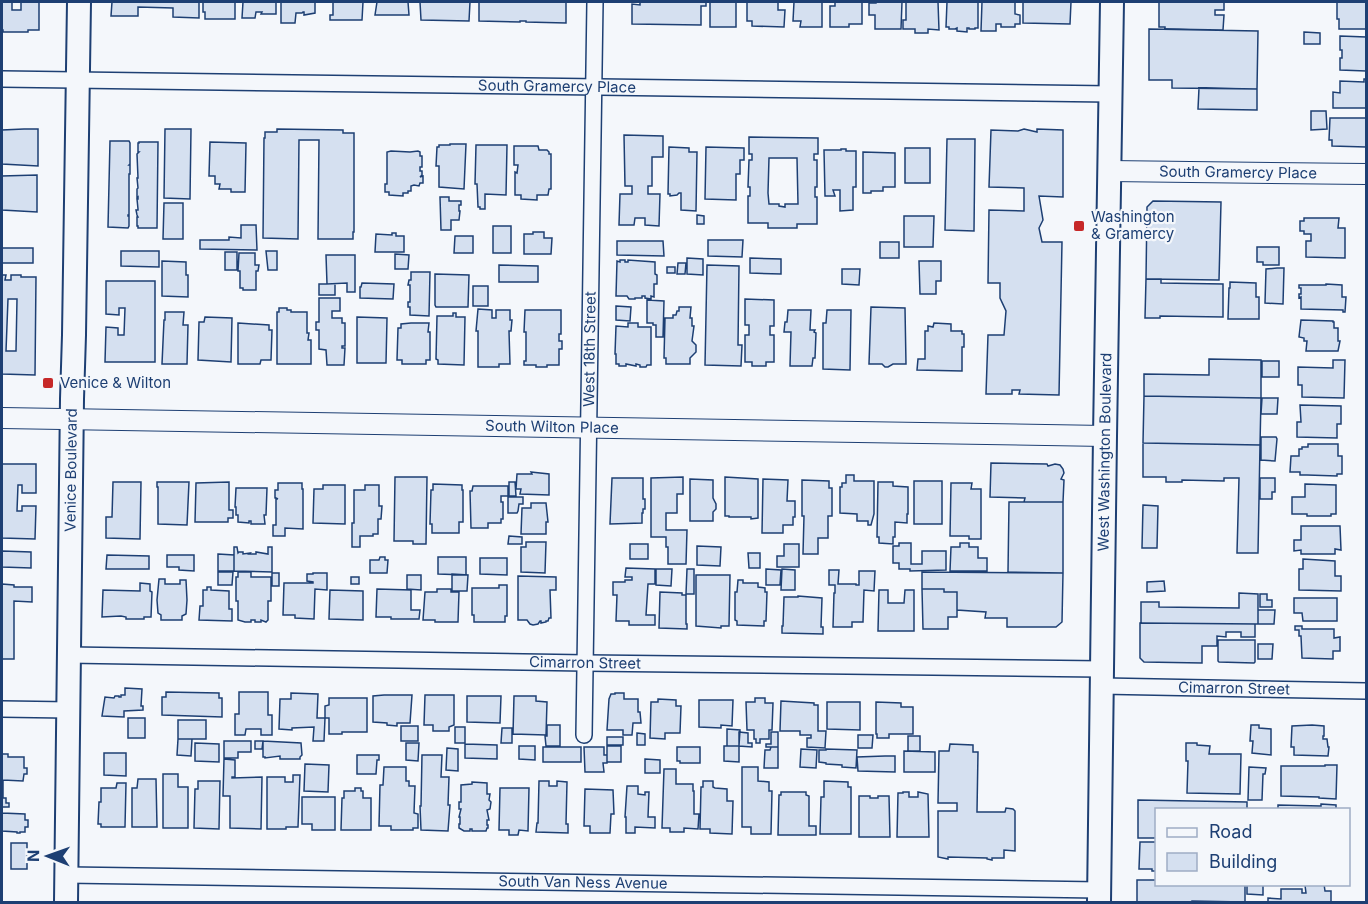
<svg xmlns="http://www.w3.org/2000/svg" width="1368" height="904" viewBox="0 0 1368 904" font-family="Inter,sans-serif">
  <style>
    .building { fill: #d5e0f0; stroke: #1d3f73; stroke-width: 1.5; fill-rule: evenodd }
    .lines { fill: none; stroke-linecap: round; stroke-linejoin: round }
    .minor-casing { stroke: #1d3f73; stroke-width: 18 }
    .tertiary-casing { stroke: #1d3f73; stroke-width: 22 }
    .secondary-casing { stroke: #1d3f73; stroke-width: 26 }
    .minor { stroke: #f4f7fb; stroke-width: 15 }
    .tertiary { stroke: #f4f7fb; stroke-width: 20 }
    .secondary { stroke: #f4f7fb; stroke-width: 22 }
    .poi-dot { fill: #c62828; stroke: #f4f7fb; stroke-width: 2 }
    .labels { text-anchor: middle; stroke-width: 4.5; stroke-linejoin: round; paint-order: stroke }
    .street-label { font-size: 15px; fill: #1d3f73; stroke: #f4f7fb }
    .poi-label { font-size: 15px; fill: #1d3f73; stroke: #f4f7fb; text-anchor: start }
  </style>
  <rect width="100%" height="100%" fill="#f4f7fb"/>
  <path class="building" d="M2,2h10v8h9v-8h18v28h-11v2h-25v-2h-1z
    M112,2h87v16l-26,-1v-9l-35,-1v9h-27z
    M203,2h32v17h-30v-7h-2z
    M243,2h33v12h-15l1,-2h-6l-1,6h-13z
    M281,2h34v11l-11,2v-3h-1l-1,1h-6l-1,10h-14z
    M333,2h30l-1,18h-32v-5h3z
    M377,2h31l1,13h-34z
    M420,2h50l-1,19 -48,-1z
    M479,2h87v21l-40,-1v-1h-6v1l-41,-1z
    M640,2h66v4h-5v19l-69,-1v-20l8,1z
    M710,2h26v25h-26z
    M747,2h31v8h7l-1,17 -32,-1v-5h-5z
    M794,2h28v25h-22l1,-6h-8z
    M835,2h27v22h-13v3h-19v-21h5z
    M876,2h26l-1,27h-26v-14h-6v-12h7z
    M906,2h32l1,28 -11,-1v4h-13v-4h-12v-9h3z
    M947,2h31v26h-3v1h-6v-1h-2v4l-10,-1v-3l-2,1h-6v-2h-3z
    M982,2h33v12l5,1v9h-5v3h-14v-3h-5v7h-15z
    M1023,2h48l-1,22 -47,-1z
    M1159,2h65v8h-9v5h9l-1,15 -58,-1v-2h-6z
    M1337,2h29v27h-27v-10h-2z
    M1149,29l109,2 -1,58 -85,-1v-8h-23z
    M1304,32l16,1v11h-16z
    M1340,36l26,1v34l-26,-1v-12h2v-8h-2z
    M1364,79h2v29h-33v-16l7,1v-12l24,1z
    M1199,88l58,1v21l-59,-1z
    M1311,111h15l1,18 -16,1z
    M1330,118h36v29l-34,-1v-6h-3z
    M24,129h14v37l-36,-2v-34z
    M165,129h26l-1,70 -26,-1z
    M277,129l66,1v3h11v99h-1v7h-35l1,-99h-20l-1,99 -35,-1 1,-100h1v-6h12z
    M1024,129l13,3v-3l26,1v67l-24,-1 4,24 -4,8 3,14h20l-3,153 -40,-1 1,-4h-8v4h-26l2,-59h16l2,-24 -6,-13v-15h-12l1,-73 35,1v-23l-35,-1 2,-57 27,1z
    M624,135l39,1v21h-11v29h-4v8h12l-1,32 -14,-1v-7h-10l-1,7h-15l1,-31h12v-8h-7z
    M749,137l69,1v16h-4v6h3v27h-2v10h2v27h-20v4h-29v-5h-20v-27h2v-9h-2l1,-27h3v-6h-3zM769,158h28l1,46h-13v3l-6,-1v-2h-10l-1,-11z
    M947,139h28l-1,92 -29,-1z
    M110,141h19l1,2v21l-1,1h1v9h-1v41h-1v1h1v10l-1,2 -20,-1z
    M139,142h19l-1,86h-19v-2h-1v-9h1l-1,-2 -1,-5h2v-1l-1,-10h1v-2l-1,1v-9l1,-1 -1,-10h1l-1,-24 2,-2h-1v-9h1z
    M210,142l36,1 -1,49h-14v-3h-12l1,-5h-5v-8h-6z
    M450,144h16l-2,45 -25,-2v-21h-3l1,-19h2v-2h11z
    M476,145h31l-1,50 -21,-1v15h-5v-2h-2l-1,-23h-2z
    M514,146h24l1,4h8l2,2v2h2v35h-2l-1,6h-11v5l-16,-1v-4h-6v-23l2,1 1,-8h-4z
    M669,147l20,1v4h8l-1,59 -15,-1v-17h-2l-2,2 -7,1v-2h-2z
    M706,147l38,1v12h-4v14h-4v26l-31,-1z
    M905,148h25v35h-25z
    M841,149h5v2h10v36h-3v23l-13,1v-21h-7l2,6h-10l-1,-46h17z
    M391,151l19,1 8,-1 2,1v4h2v11h-2v4h2v4l-2,2 3,-1v7h-3l-1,3 -5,-1 -3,1v5h-3v2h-5v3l-14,-1v-3h-4v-8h2v-32z
    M863,152l32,1v34h-12v4h-12v2h-8z
    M37,175v37l-35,-2v-34z
    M440,197h9v4h12v4h-2v6h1l-1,9h-8v10h-10z
    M1153,201l68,1 -2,78 -73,-1 1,-72z
    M164,203h19v36h-20z
    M697,215l7,1v8h-7z
    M904,216h30l-1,31h-29z
    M1304,218h35l-1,10h7v30l-39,-1v-16h5v-7h-7v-3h-4v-10h4z
    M241,225h15l1,25 -57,-1v-9h29v-3l12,1z
    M493,226h18v27h-18z
    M533,232h11v6h8l-1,16h-27v-20h9z
    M392,233h4v3h8v16h-29l1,-18 16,1z
    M455,236h18v17h-19z
    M708,240h35l-1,17 -34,-1z
    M617,241h46l1,15 -47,-1z
    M880,242h19v16h-19z
    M1257,247h22v18h-16v-3h-6z
    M2,248h31v15h-31z
    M121,251h38v16l-38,-1z
    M266,251h11v19h-9z
    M225,252h12v18h-12z
    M239,253h16v12h4l-1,6h-2v19h-13v-2h-3v-17h-2z
    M395,254l14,1 -1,14h-13z
    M326,255h29v37h-8v-9l-20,1z
    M687,258l16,1v16l-16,-1z
    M750,258l31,1v15l-31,-1z
    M620,260h5v2h3v-2l27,2v12l2,1v9h-3v13l-3,-1v3l-6,-1v-2h-3v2h-7v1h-6l-2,-3h-11l1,-35 3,1z
    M162,261l24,1v13h2v22l-26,-1z
    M919,261h22v20h-5v13h-16z
    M678,263h8l-1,11h-8z
    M499,265l39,1v16h-39z
    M707,265l32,1 -1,79h4l-1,21 -36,-1z
    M667,267h8v6h-8z
    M1277,268h7l-1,36 -18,-1 1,-34z
    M842,269h18l-1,16 -17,-1z
    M411,272h19l-1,44 -19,-1v-8h-2v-5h2v-17h-2l1,-5h2z
    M435,274l34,1 -1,32h-32l-1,-2z
    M2,275h4l-1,5h6v-5h10v2h15l-1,98 -33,-1zM8,299h9l-1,52h-10z
    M1146,279h15v4l62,1v33l-63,-1v2h-15z
    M106,281h49v81h-50l1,-35 12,1v7h6l1,-27h-6v7l-13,-1z
    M1230,282l26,1v14h3v22h-31l1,-31h1z
    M362,283l32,1 -1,15 -33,-1v-11h1z
    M319,284h16v11h-16z
    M1326,284l16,1v12h4l-1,15h-2v-2l-42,-1v-12l-2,1v-4h2v-6h-2v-3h27z
    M473,286h15v20h-15z
    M319,298h21v13h-8v7h10v5h3v23h-3v2h3l-1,17h-17l-1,-15 -7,-1v-19h-3v-8h3z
    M745,299l29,1v26h-4v9h4v27h-8v4h-14v-4h-7v-27h4v-10h-4z
    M647,300l17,1 -1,36h-7v-12h-3v-2h-6z
    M616,306l15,1 -1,14 -14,-1z
    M679,307h12l-1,11h2v8h2l-2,15 4,4v7l-6,6v6h-24v-6h-2l1,-40h8v-3h3l1,-4h2z
    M871,307l34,1 1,56h-13l-5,3h-3l-3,-3h-13z
    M279,308h8v2h4v2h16v21h2l-1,7h3v24h-34v-52h2z
    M478,309l14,1v8h4v-8h14v10h2l-1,11h-2l1,33h-11v3h-21v-36h-2z
    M525,310h36v24h-2v7h3v8h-3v16h-12v2h-11v-2h-12v-4h2v-29h-2z
    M788,310h23l-1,20h5l-1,2 2,1 -1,25h-2l-1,8h-22l1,-34h-7l1,-10h2z
    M827,310h24l-1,60 -27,-1v-46h3z
    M165,312h19l-1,13h5l-1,39h-25l2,-44h1z
    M453,313h3v4h9l-1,48 -26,-1v-4l-2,-1 1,-43h16z
    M205,317l27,1 -1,44 -33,-2 1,-38h5z
    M357,317l30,1 -1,45h-29z
    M1301,320l32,1v1h1v6h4v13h2l-2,10h-32l1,-10h-3v-3l-5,-1z
    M238,323l31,2v5h3l-1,30h-10l-1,4h-22z
    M411,323h18l-1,9h2v28h-4v4h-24v-4h-5l1,-32h3v-4z
    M628,323h10v4h13v38h-4l-1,2h-6v-2l-4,-1v2l-10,-2v2h-7v-2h-3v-10h-1l1,-28 12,1z
    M934,323l17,1v7h11v3h2v13h-2v24l-45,-1 1,-11h7v-28h3v-5l5,1z
    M1209,359l52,1v38l-117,-2v-22l65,1z
    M1333,360h12l-1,38 -42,-1v-12h-4v-18l35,1z
    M1262,361h17v16h-17z
    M1144,396l117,2 -1,47 -117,-2z
    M1262,398h16l-1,16h-16z
    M1300,405l41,1v18h-4v14l-40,-1v-15h4z
    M1261,437h15l1,2 -2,22 -14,-1z
    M1143,443l117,2 -2,108h-21l2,-75h-15v3l-42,-1v2h-16v-5h-23z
    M1308,444h30v12h4v18h-5v2l-30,-1h-7v-3h-10l1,-16h8v-7h3v-2h6z
    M991,463l56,1 1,2 7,-2 5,1 3,4 1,4 -3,6 3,1 -1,22h-39l1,-4 -35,-1z
    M2,464h34v29h-14v-8h-4l-1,26h5v-5h14l-1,33 -33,-1z
    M531,472l18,2v21l-29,-1 1,-5h-5l1,-15h15z
    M846,475h8v6h20v33l-3,11h-3v-4h-11v-7l-17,-1v-26h2v-4h4z
    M395,477h32l-1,67h-13v-3h-19z
    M683,477v17h-6v19h-11v17h21l-1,34h-18v-17h-2v-10h-15v-59z
    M725,477l33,2v39l-7,1v-2h-22v-1h-4z
    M612,478h31v21h2v10h-2v4h-1v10l-32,1z
    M1260,478h15v14h-3v7h-12z
    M690,479l23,1v18l3,6v5l-3,3v9h-23z
    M763,479l25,1 -1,21h8v16h-2v8h-10v8h-21z
    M802,480l27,1v7h3v28h-4v22h-10v16h-15l1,-38h-2z
    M914,481h28v43h-28z
    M113,482h28l-1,57 -34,-1v-21h6z
    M157,482h32l-2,43 -29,-1v-37h-1z
    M229,482v28h4v8h-5v4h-33l1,-39z
    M509,482h6l1,14h-7z
    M878,482h15v4l15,1v27h-1v9l-12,-1v15h-2v7l-14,-1v-6h-2z
    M278,483h24v6h1v40l-18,-1v8h-12v-11h3v-27l2,1 -3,-1v-8h3z
    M951,483h21l-1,6h10v50h-12v-3h-19z
    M433,484l29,1v5h1v32h-4v11h-27v-9h-2l1,-34h2z
    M1305,484l31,1v29h-5v2h-24v-2h-15v-17h13z
    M323,485h22v39l-32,-1 1,-34h9z
    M365,485h14v21h3l-1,13h-3v15h-5v2h-13v11h-8v-24h2v-33h11z
    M473,486h35v10h-7v6h2v17h-2v4h-13v5h-17l-1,-37h2z
    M236,488h31l-1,27h-2l1,9h-14v-3h-2v2l-11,-1v-7h-2v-8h-1z
    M508,497h15v7h-4l-1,7 -1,2h-9z
    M1009,502h54v71l-55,-1z
    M531,503h15l2,19h-2v12h-25l1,-26h9z
    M1143,505l15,1 -1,42h-15z
    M1301,526h39l1,24 -6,-1v5h-34v-4l-7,1v-11h7z
    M509,536l13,1v7h-14z
    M526,542h20l-1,31 -24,-1v-25h5z
    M899,543h12v21h11v-13h24v19l-36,1v-2h-11v-6h-6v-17h6z
    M960,543h9v4h9v11h9v13h-37l1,-24h9z
    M630,544h18v15h-18z
    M784,544h15v23h-22v-11h7z
    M697,546l24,1 -1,19 -23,-1z
    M234,547h3l1,6 1,-1h4v2l7,-1 -1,1h7v-2l12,2v-7h4v25l-38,-1z
    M2,551l29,1v16l-29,-1z
    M748,553h12v15h-11z
    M218,554l16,1v16h-16z
    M107,555l42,1v13h-43z
    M167,555h27v16l-15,-1v-3h-12z
    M380,557h5v3h3l-1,13h-17v-13h9z
    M438,557h28v18l-28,-1z
    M480,558h27v17l-27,-1z
    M1303,559l32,2v15h6v15l-42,-1v-21h4z
    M626,568l29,1v15h-7l-2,31h9v10h-26v-4h-13l1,-26h-4v-13h12v-2h7v-3h-7z
    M656,569h16l-1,17 -15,-1z
    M687,569h7v25h-8z
    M766,569l15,1 -1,15h-14z
    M782,569l13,1v20h-14z
    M829,570h10l-1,14h18v1h3v-14h16l-1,20 -10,-1 -1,32h-11v5h-19l1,-34h1v-8h-6z
    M218,572h15l-1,13h-14z
    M238,572h13v5h20v24h-3v19l-2,2 -5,-2v2h-6v-2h-4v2h-6l-7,-2v-19h-2v-24h2z
    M922,572l141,1 -1,49 -6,5h-49v-9h-22l1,-6 -29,-2v-18h-13v-3h-22z
    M272,573h7v13h-7z
    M313,573h14v17l-12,-1 -1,30 -19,-1v-3h-12l1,-32h29v-1l-6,-1v-7h6z
    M452,574l16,1 -1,16h-15z
    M407,575h14v15l-14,-1z
    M696,575h34l-1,51h-8v2l-25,-2z
    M518,576l38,1v13h-6l1,28h-2l-1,3h-2v1l-5,1v-2h-1l-2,3 -5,1 -3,-1 -3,-4h-9z
    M351,577h8v7h-8z
    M159,579h6v5h15v-4h6l1,20 -1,14 -4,2v4h-21v-5l-3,-2 -1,-13z
    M738,580h5v3h15v4l7,1v4h2l-1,29h-2v5l-27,-1v-4l-2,-1v-28h2z
    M1164,581l1,10 -18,1v-10z
    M140,583l10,1v7l2,1 -1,25h-7v2h-18v-2l-5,-1 -19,1 1,-27 37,1z
    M2,584l12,1v2h18v15l-18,-1v58h-12z
    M499,585h8v31h-2v6h-31v-7h-2v-27h27z
    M207,587h4v3l18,1v18h3v12l-33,-1 1,-14h3v-16h4z
    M377,589l34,1v20h9l-1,9h-28v-2h-15z
    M437,589h14v3h8l-1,30h-23v-2h-12l2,-28h12z
    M922,589h22v3h13v25h-9v12h-25z
    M330,590l33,1v29l-34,-1z
    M879,590h9v13h16l1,-13h9v41h-36z
    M660,592l22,1v2h4v29h1v5l-28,-1z
    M1239,593l19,1v30l-117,-1v-21h18v5l80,1z
    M1260,594h7v6h5v7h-12z
    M798,596l24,2 -1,29h2v7l-41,-1v-7h1l1,-29h14z
    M1294,598h43v23h-34l-1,-8h-8z
    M1258,610h17l-1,14h-16z
    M1140,623l115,1v13h-14v-5h-15v5l-9,-1v10h-15v17l-58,-1 -4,-4z
    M1295,626h7v3h32v9l6,-1v14h-7v8l-31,-1 -1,-22h-2v-6h-4z
    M1218,640h37v22l-1,1 -35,-1 -1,-1z
    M1258,644h15l-1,15h-14z
    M125,688l17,1 -1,17h2v4l-19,1v6l-22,-1 3,-19 9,1 1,-2h4v1h2v-2h4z
    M166,692l53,1v5h3v19l-60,-2v-18h4z
    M239,692h29v23h4v20h-11v-6h-15l-1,6h-10v-21h4z
    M291,693l27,1 -1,24h8l-1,23h-11l1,-14 -22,1v2l-13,-1 1,-30h11z
    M615,693h9v6h14v13h2l1,11h-8l-1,12h-9v-5h-16l2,-31 2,-5h4z
    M384,695h28l-2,28h-13v3l-10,-1v-2l-14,-1v-26z
    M425,695h29v30l-5,2v4h-16v-6h-9z
    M467,696h34l-1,27 -33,-1z
    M514,696h22v5l11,1 -1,33 -33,-1z
    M329,698h38v34h-25v2h-13v-16h-4v-12l4,-1z
    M755,698h10v5h8l-1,27h-3v9h-9v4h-4v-4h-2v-9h-7l-1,-28h9z
    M658,699l18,1v6h5l-1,27h-15v6l-15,-1 1,-36h7z
    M699,700h34l-1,26 -11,-1v3l-22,-1z
    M781,701l33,2v2h4v26h8l-1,17 -18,-1v-9h4v-3h-11v-4h-20z
    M827,702h33v28l-33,-1z
    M876,702l25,1v4h12v27h-24v4h-12v-4h-1z
    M128,718h17v20h-17z
    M178,720h28v19h-28z
    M547,725h13v21h-14l-1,-10h2z
    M1251,725h8v3l12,1v26l-19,-2 1,-12h-3z
    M1312,725l12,1v10h-1v3h4l1,8h1l-1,9 -34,-1v-8h-3l1,-21z
    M401,726h17v15h-17z
    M455,727h10v16h-10z
    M502,728h10v15h-11z
    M727,729l13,1 -1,16h-12z
    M739,732l9,1v10h4v4l-13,-1z
    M771,732h7v15h-12v-3h5z
    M637,733l8,1v11h-8z
    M858,735h15l-1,13h-14z
    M908,736h12v15h-12z
    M607,737h16v8h-16z
    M178,739h14l-1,17 -14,-1z
    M224,741h27v11h-13v6h-14z
    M255,741h8l-1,8h-7z
    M263,741l38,2 1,12 -2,2v2h-20v-3l-15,2v-1h-2z
    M195,743l24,1v18l-24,-1z
    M406,743h13l-1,18 -12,-1z
    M1186,743h11v2l13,1 -1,8h32l-1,40 -53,-1 1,-32h-2z
    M465,744l32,1v14l-32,-1z
    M950,744l23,1v7h5l-1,60h28l1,-4 7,1 2,2v40l-11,-1v8h-12v2l-5,-1v-1l-39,-1v2l-10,-2v-46h19v-8h-19l1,-52h10z
    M519,746h16v14l-16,-1z
    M607,746h14v16h-14z
    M724,746h15v16l-15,-1z
    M543,747h38v15h-38z
    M584,747h20v8h3v8h-4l1,9h-19z
    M677,747h23v16h-20v-2h-3z
    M771,747h7v21h-14l1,-18h5z
    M447,748l11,1v22l-12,-1z
    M801,749l16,1 -1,18 -16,-1z
    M826,749l31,1 -1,18 -14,-1v-2l-16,-1v-1l-7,-1v-12h7z
    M904,751l31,1v20h-31z
    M104,753h22v23l-22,-1z
    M2,754h6v3h16v11h3v6h-3l-1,7 -20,-1v18h3v5h3v4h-7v6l23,1v6h3v7h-3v5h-5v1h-3v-1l-15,-1z
    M357,755h22v5h-2l-1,14h-19z
    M422,755h20l-1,22h8l-1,28h2l-2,26 -27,-1 -1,-24h1z
    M885,756h10v16l-37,-1 -1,-14z
    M224,759l11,1v17h-3v1l30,-1 -1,52 -31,-1v-32h-7z
    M645,759l15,1v13h-15z
    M305,764l24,1 -1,27 -24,-1z
    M1325,765h12l-1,34 -17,-1v-1l-38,-1v-30h44z
    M384,767h22v14h3v5h6l-1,27 4,1v14h-5v2h-22v-4h-12l1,-41h3z
    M742,767h16v14l11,1v9h3l-1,43h-20v-7h-9z
    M1249,767l17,1 -1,6h-2l-1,26h-14z
    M664,769h12v15h17v7h1v23h5l-1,15 -14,-1v4h-14v-4h-8z
    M163,774h15v13h10v41h-25z
    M293,775h7l-2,52h-12v2h-19v-52h18v5h8z
    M138,779h18l1,48h-25v-39h5z
    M198,781h22l-1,48 -25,-1 1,-39h3z
    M539,781h10v5h8v-5l10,1 -1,42h2v9l-32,-1 1,-9h1z
    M703,781h10v6l2,1 12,1v12h6l-1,33 -22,-1v-4h-10l1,-42h2z
    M824,781l24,1v5h3v47h-31l1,-37h3z
    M472,782l15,1v11h3l-1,6 2,2 -1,7 -3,1 2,10h-2v5h1v3h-1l-1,3h-14v-2h-2v2h-6l-5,-3v-4h1v-7h-1l2,-8h-2v-7h2v-17l11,-1z
    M117,783h9l-1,44h-24v-3h-3l1,-22h2v-14h15z
    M627,786h11v8l7,1v-3h4l-1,25h7v11l-20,-1v6h-9v-16h-1z
    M355,788h6v3h2v7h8v32h-30l1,-32h2v-7h11z
    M500,788h29l-1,43 -9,-1 -1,5h-9v-5h-10z
    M585,789l28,1 1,24h-3l-1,19h-20v-7h-6z
    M781,792h25v3l3,1v30h7v9h-38l1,-40h2z
    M903,792h6v5h9v-5l10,2 1,43h-32l1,-44h5z
    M859,796h11v2h8v-2h11l1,41h-31z
    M302,797h33v33h-23v-6h-10z
    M1138,800l109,2v8h-91v28h-18z
    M1321,804l15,1v5h-58v-5l43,1z
    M1140,842h16v29h-4v-2h-13z
    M11,843h16v26h-16z
    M1137,880h19v4h89v18l-53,-1v1h-55z
    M1247,884h16v11l-16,-1z
    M1324,884l1,7h6v11h-63v-4l13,1v-10h21v4h4l-1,-8z"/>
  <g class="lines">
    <defs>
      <g id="minor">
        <path id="s1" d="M2,79l1109,15"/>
        <path id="s2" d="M69,655l517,8 516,6"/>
        <path id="s3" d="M1102,686l264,5"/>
        <path d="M2,709l67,1"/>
        <path id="s4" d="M584,735l11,-733"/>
        <path id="s5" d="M67,875l1032,15"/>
      </g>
      <g id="tertiary">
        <path id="s6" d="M1109,171l257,3"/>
        <path id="s7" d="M2,418l1103,18"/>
      </g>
      <g id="secondary">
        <path id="s8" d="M66,902l6,-503 2,-64 5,-333"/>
        <path id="s9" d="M1099,902l6,-466 7,-434"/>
      </g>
    </defs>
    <use href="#minor" class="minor-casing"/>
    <use href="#tertiary" class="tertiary-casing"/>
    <use href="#secondary" class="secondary-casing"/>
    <use href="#minor" class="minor"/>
    <use href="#tertiary" class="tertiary"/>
    <use href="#secondary" class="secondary"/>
  </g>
  <g class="poi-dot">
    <rect x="1073" y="220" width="12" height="12" rx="3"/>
    <rect x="42" y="377" width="12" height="12" rx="3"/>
  </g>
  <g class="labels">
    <g class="street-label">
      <text dy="5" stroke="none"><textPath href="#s1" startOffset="555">South Gramercy Place</textPath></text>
      <text dy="5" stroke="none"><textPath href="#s6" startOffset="129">South Gramercy Place</textPath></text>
      <text dy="5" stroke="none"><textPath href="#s4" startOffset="386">West 18th Street</textPath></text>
      <text dy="5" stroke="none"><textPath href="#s7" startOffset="550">South Wilton Place</textPath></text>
      <text dy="5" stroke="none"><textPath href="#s9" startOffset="450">West Washington Boulevard</textPath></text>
      <text dy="5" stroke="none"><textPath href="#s8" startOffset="432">Venice Boulevard</textPath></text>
      <text dy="5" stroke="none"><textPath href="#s2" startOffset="516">Cimarron Street</textPath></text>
      <text dy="5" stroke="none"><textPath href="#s3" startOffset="132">Cimarron Street</textPath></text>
      <text dy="5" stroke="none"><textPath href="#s5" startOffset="516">South Van Ness Avenue</textPath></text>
    </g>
    <g class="poi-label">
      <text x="1091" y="222">Washington<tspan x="1091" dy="17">&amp; Gramercy</tspan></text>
      <text x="60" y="388">Venice &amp; Wilton</text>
    </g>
  </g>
  <rect width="1368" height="904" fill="none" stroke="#1d3f73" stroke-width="6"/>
  <rect x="1155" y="808" width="195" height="78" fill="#f4f7fb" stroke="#9eadc5" stroke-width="1.5"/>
  <rect x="1167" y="828" width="30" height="9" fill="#f4f7fb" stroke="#9eadc5" stroke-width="1.5"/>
  <text x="1209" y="838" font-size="18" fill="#1d3f73">Road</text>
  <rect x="1167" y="853" width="30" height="18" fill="#d5e0f0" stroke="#9eadc5" stroke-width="1.5"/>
  <text x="1209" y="868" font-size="18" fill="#1d3f73">Building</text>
  <g transform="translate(48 856) rotate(271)" stroke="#f4f7fb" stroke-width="4.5" paint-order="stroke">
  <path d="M0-4.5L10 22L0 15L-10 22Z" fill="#1d3f73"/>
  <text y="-9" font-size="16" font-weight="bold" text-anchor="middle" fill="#1d3f73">N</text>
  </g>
</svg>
